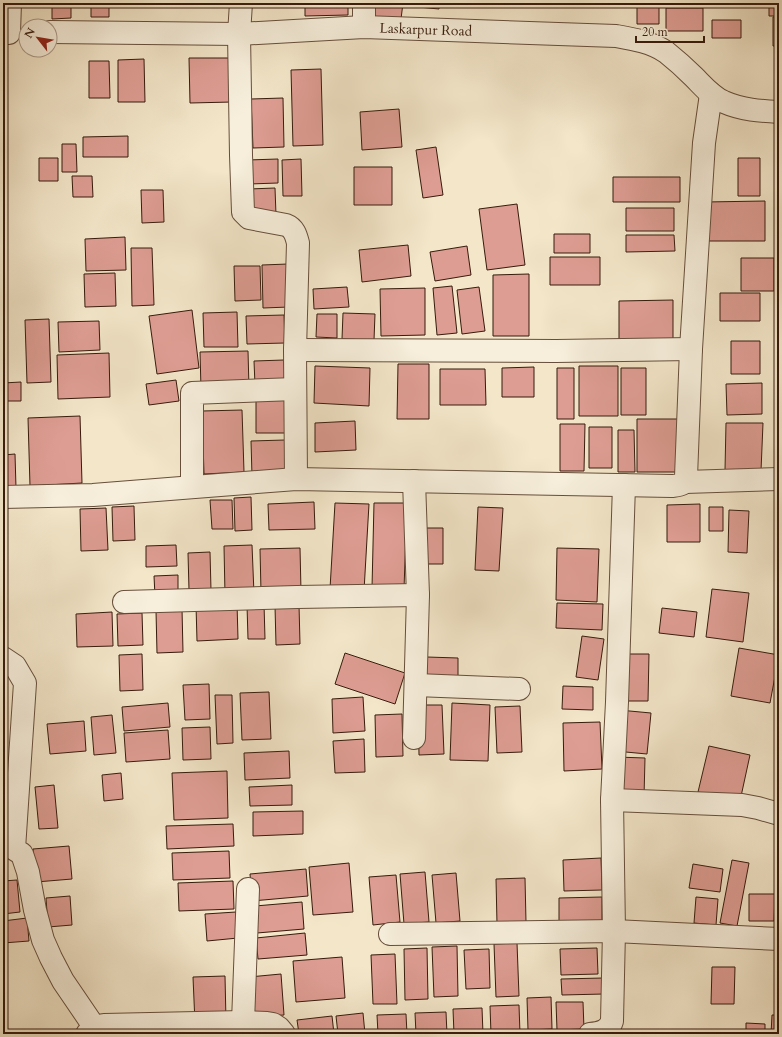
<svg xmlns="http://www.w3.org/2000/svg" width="782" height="1037" viewBox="0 0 782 1037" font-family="Cardo,serif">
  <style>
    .building { fill: #de9d93; stroke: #371b0c }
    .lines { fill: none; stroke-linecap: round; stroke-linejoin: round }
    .minor-casing { stroke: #664e3b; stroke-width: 24 }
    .minor { stroke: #f7efdc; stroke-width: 22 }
    .labels { text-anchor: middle; stroke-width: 3; stroke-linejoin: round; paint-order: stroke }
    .street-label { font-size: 14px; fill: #371b0c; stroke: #f7efdc }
  </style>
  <rect width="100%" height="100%" fill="#f3e6c9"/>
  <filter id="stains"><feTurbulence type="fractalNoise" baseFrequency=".005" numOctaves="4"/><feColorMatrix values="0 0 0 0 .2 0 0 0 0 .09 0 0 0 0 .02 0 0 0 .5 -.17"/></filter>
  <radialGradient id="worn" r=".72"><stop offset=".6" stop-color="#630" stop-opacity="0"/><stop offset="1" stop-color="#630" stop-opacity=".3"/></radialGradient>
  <path class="building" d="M91,3h18v14h-18z
    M305,3h43v12l-43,1z
    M372,3h31l-2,16 -30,-3z
    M409,3h30v6l-31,-3z
    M637,3h22v21h-22z
    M769,3h10v13h-10z
    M52,4h19v14l-19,1z
    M666,8h37v23h-37z
    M773,17h6v29h-6z
    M712,20h29v18h-29z
    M189,58h42l1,44 -42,1z
    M144,59l1,43h-27v-42z
    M89,61h20l1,37h-21z
    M321,69l2,76 -30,1 -2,-76z
    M283,98l1,49 -31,1 -2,-49z
    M399,109l3,38 -40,3 -2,-38z
    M128,136v21h-45v-20z
    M62,144h14l1,28h-15z
    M436,147l7,48 -20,3 -7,-48z
    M39,158h19v23h-19z
    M738,158h22v38h-22z
    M278,159v24l-29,1 -1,-24z
    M301,159l1,37h-19l-1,-36z
    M354,167h38v38h-38z
    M72,176h20l1,21h-20z
    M613,177h67v25h-67z
    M275,188l1,27h-26l-1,-26z
    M141,190h22l1,32 -22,1z
    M765,201v40h-60v-39z
    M517,204l8,61 -38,5 -8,-61z
    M626,208h48v23h-48z
    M554,234h36v19h-36z
    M626,235h48l1,16 -49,1z
    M125,237l1,33 -40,1 -1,-32z
    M408,245l3,31 -49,6 -3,-32z
    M467,246l4,29 -36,6 -5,-29z
    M131,248h21l2,57 -22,1z
    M550,257h50v28h-50z
    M741,258h33v33h-33z
    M288,264l1,43 -26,1 -1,-43z
    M234,266h26l1,34 -26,1z
    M115,273l1,33 -31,1 -1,-33z
    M529,274v62h-36v-61z
    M452,286l5,47 -20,2 -4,-47z
    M347,287l2,20 -35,2 -1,-20z
    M479,287l6,44 -23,3 -5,-44z
    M425,288v47l-44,1 -1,-47z
    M720,293h40v28h-40z
    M673,300v43h-54v-42z
    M192,310l7,58 -42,6 -8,-58z
    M237,312l1,35h-34l-1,-34z
    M343,313l32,1 -1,26 -32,-1z
    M317,314h20v24l-21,-1z
    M284,315l1,28 -38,1 -1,-28z
    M49,319l2,63 -24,1 -2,-63z
    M99,321l1,29 -41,2 -1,-30z
    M779,323v50h-2z
    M731,341h29v33h-29z
    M248,351l1,37 -48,1 -1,-37z
    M109,353l1,44 -52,2 -1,-44z
    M284,360l1,24 -30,1 -1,-24z
    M398,364h31v55h-32z
    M315,366l55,2 -1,38 -55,-3z
    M579,366h39v50h-39z
    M534,367v30h-32v-29z
    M557,368h17v51h-17z
    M621,368h25v47h-25z
    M440,369h45l1,36h-46z
    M176,380l3,21 -30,4 -3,-21z
    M21,382v19h-18v-18z
    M762,383v31l-35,1 -1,-31z
    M287,392v41h-31v-40z
    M778,393h1v77h-2z
    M242,410l2,62 -40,2 -2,-63z
    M80,416l2,67 -52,3 -2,-68z
    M637,419h41l-1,53h-40z
    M355,421l1,29 -41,2v-29z
    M726,423h37l-2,48 -36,-1z
    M560,424h25l-1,47h-24z
    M589,427h23v41h-23z
    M618,430h16l1,42h-17z
    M285,440l1,35 -34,1 -1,-35z
    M15,454l1,34h-13v-33z
    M251,497l1,33 -17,1 -1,-33z
    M210,500h22l1,29h-21z
    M314,502l1,27 -46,1 -1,-26z
    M335,503l34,1 -5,87 -34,-2z
    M374,503h33l-3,86 -32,-1z
    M700,504v38h-33v-37z
    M134,506l1,34 -22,1 -1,-34z
    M478,507l25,1 -4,63 -24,-1z
    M709,507h14v24h-14z
    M106,508l2,42 -27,1 -1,-42z
    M729,510l20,1 -2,42 -19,-1z
    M423,528h20v36h-20z
    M176,545l1,21 -31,1v-21z
    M252,545l2,49 -29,1 -1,-49z
    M300,548l1,43 -40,1 -1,-43z
    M557,548l42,1 -2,53 -41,-2z
    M210,552l1,38h-22l-1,-37z
    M178,575v20l-23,1 -1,-20z
    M712,589l37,4 -6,49 -37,-5z
    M237,603l1,36 -41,2 -1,-36z
    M557,603l46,1 -1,26 -46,-2z
    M264,604l1,35h-17l-1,-34z
    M299,605l1,39 -24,1 -1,-39z
    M662,608l35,4 -3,25 -35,-4z
    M182,609l1,43 -26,1 -1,-42z
    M112,612l1,34 -36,1 -1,-33z
    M142,613l1,32 -25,1 -1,-32z
    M582,636l22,3 -6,41 -22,-3z
    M739,648l40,7 -9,48 -39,-7z
    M345,653l60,20 -10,31 -60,-20z
    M142,654l1,36 -23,1 -1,-36z
    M618,654h31l-1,47h-30z
    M427,657l31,1v22l-32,-1z
    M209,684l1,35 -25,1 -2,-35z
    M563,686l30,1v23l-31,-1z
    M269,692l2,47 -29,1 -2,-47z
    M215,695h17l1,48 -16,1z
    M363,697l2,34 -32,2 -1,-34z
    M168,703l2,24 -46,4 -2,-24z
    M452,703l38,2 -2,56 -38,-1z
    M418,705h24l2,49 -25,1z
    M520,706l2,46 -25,1 -2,-46z
    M619,710l32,3 -4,41 -32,-3z
    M402,714l1,42 -27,1 -1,-42z
    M112,715l4,38 -22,2 -3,-38z
    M84,721l2,30 -36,3 -3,-30z
    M600,722l2,47 -38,2 -1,-48z
    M210,727l1,32 -28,1 -1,-32z
    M168,730l2,29 -44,3 -2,-29z
    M364,739l1,33 -30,1 -2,-32z
    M709,746l41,9 -10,46 -42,-9z
    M289,751l1,27 -45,2 -1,-27z
    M616,757l29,1 -1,39 -30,-2z
    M227,771l1,47 -54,2 -2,-47z
    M121,773l2,26 -19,2 -2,-26z
    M54,785l4,43 -19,1 -4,-42z
    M292,785v20l-42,1 -1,-19z
    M303,811v23l-50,2v-24z
    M233,824l1,22 -67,3 -1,-23z
    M69,846l3,33 -36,3 -3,-33z
    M229,851l1,27 -57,2 -1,-27z
    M601,858l1,32 -38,1 -1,-31z
    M732,860l17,3 -12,63 -17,-3z
    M349,863l4,49 -40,3 -4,-48z
    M693,864l30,5 -3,23 -31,-4z
    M306,869l2,27 -56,5 -2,-27z
    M425,872l4,50 -25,2 -4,-50z
    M456,873l4,48 -24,2 -4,-48z
    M396,875l4,47 -27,3 -4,-48z
    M525,878l1,44 -29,2 -1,-45z
    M17,880l3,32 -17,2v-33z
    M233,881l1,28 -55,2 -1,-28z
    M749,894h26l-1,27h-25z
    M70,896l2,29 -24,2 -2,-29z
    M602,897v27l-43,2v-28z
    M696,897l22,2 -2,26 -22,-2z
    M302,902l2,27 -47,4 -2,-27z
    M236,912l2,26 -31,3 -2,-27z
    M27,918l2,23 -26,2v-22z
    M305,933l2,22 -49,4 -2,-21z
    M517,943l2,53 -23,1 -2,-53z
    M457,946l1,50 -24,1 -2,-50z
    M427,948l1,51 -23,1 -1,-51z
    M597,948l1,26 -37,1 -1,-26z
    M489,949l1,39 -24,1 -2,-39z
    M395,954l2,50h-24l-2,-49z
    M342,957l3,41 -49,4 -3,-41z
    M712,967h23l-1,37h-23z
    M281,974l3,41 -31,2 -4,-40z
    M225,976l1,45 -31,2 -2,-46z
    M603,978l1,16 -42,1 -1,-16z
    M551,997l1,32 -24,1 -1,-32z
    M556,1002h27l1,27 -27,1z
    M519,1005l1,29h-29l-1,-28z
    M482,1008l1,26h-29l-1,-25z
    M446,1012l1,22h-31l-1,-21z
    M363,1013l2,21h-27l-2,-18z
    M406,1014l1,20h-29l-1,-19z
    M772,1015h7v19h-8z
    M332,1016l2,18h-35l-2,-14z
    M746,1023l19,1v10h-19z"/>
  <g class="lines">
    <defs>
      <g id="minor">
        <path d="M241,3l-2,31 2,121 2,57 6,6 37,7c8,3 10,10 12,18l-3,107 1,129"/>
        <path d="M364,27v-24"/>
        <path id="s1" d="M50,32l189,2 125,-7 252,9c17,3 35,6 50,16 10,8 19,16 28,25 9,9 18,20 30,25 18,8 37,9 55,10"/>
        <path d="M9,33l1,-30"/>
        <path d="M295,350l261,1 135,-2"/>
        <path d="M414,481l4,114 -4,143"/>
        <path d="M685,482l94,-3"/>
        <path d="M192,487v-94l103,-4"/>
        <path d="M3,497l90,-2 203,-16 376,7c8,-1 13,-1 14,-9l5,-128 13,-206 7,-49"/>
        <path d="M124,602l173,-5 121,-2"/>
        <path d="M3,658l12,8 10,17 -11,166 8,5 6,18 7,38 8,30 8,18 12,23 32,47"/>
        <path d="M416,685l103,4"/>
        <path d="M612,800l130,5 16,3 21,6"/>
        <path d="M390,934l224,-3 165,8"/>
        <path d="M243,1022l5,-133"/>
        <path d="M87,1034c5,-6 11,-7 17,-9l139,-3 24,1 6,1 6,4 5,6"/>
        <path d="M590,1034c10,-1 19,-3 22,-13l2,-90 -2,-131 5,-98 7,-217"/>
      </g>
    </defs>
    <use href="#minor" class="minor-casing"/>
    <use href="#minor" class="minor"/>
  </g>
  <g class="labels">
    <g class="street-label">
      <text dy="5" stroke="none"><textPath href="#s1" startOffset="376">Laskarpur Road</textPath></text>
    </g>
  </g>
  <rect width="782" height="1037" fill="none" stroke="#f3e6c9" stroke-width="16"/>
  <rect x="4" y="4" width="774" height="1029" fill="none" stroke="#371b0c" stroke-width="2"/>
  <rect x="8" y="8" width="766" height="1021" fill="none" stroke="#371b0c"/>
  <g transform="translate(38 38) rotate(301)"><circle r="19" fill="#f7efdc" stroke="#aa9a89"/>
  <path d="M0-3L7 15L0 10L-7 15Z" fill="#8f2418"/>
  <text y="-6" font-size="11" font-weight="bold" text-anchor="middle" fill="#371b0c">N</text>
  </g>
  <path d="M636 36v6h68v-6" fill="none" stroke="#371b0c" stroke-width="2"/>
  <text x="642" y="36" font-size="12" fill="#371b0c" stroke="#f7efdc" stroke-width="3" paint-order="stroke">20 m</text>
  <rect width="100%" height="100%" filter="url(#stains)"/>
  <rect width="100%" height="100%" fill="url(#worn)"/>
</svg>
